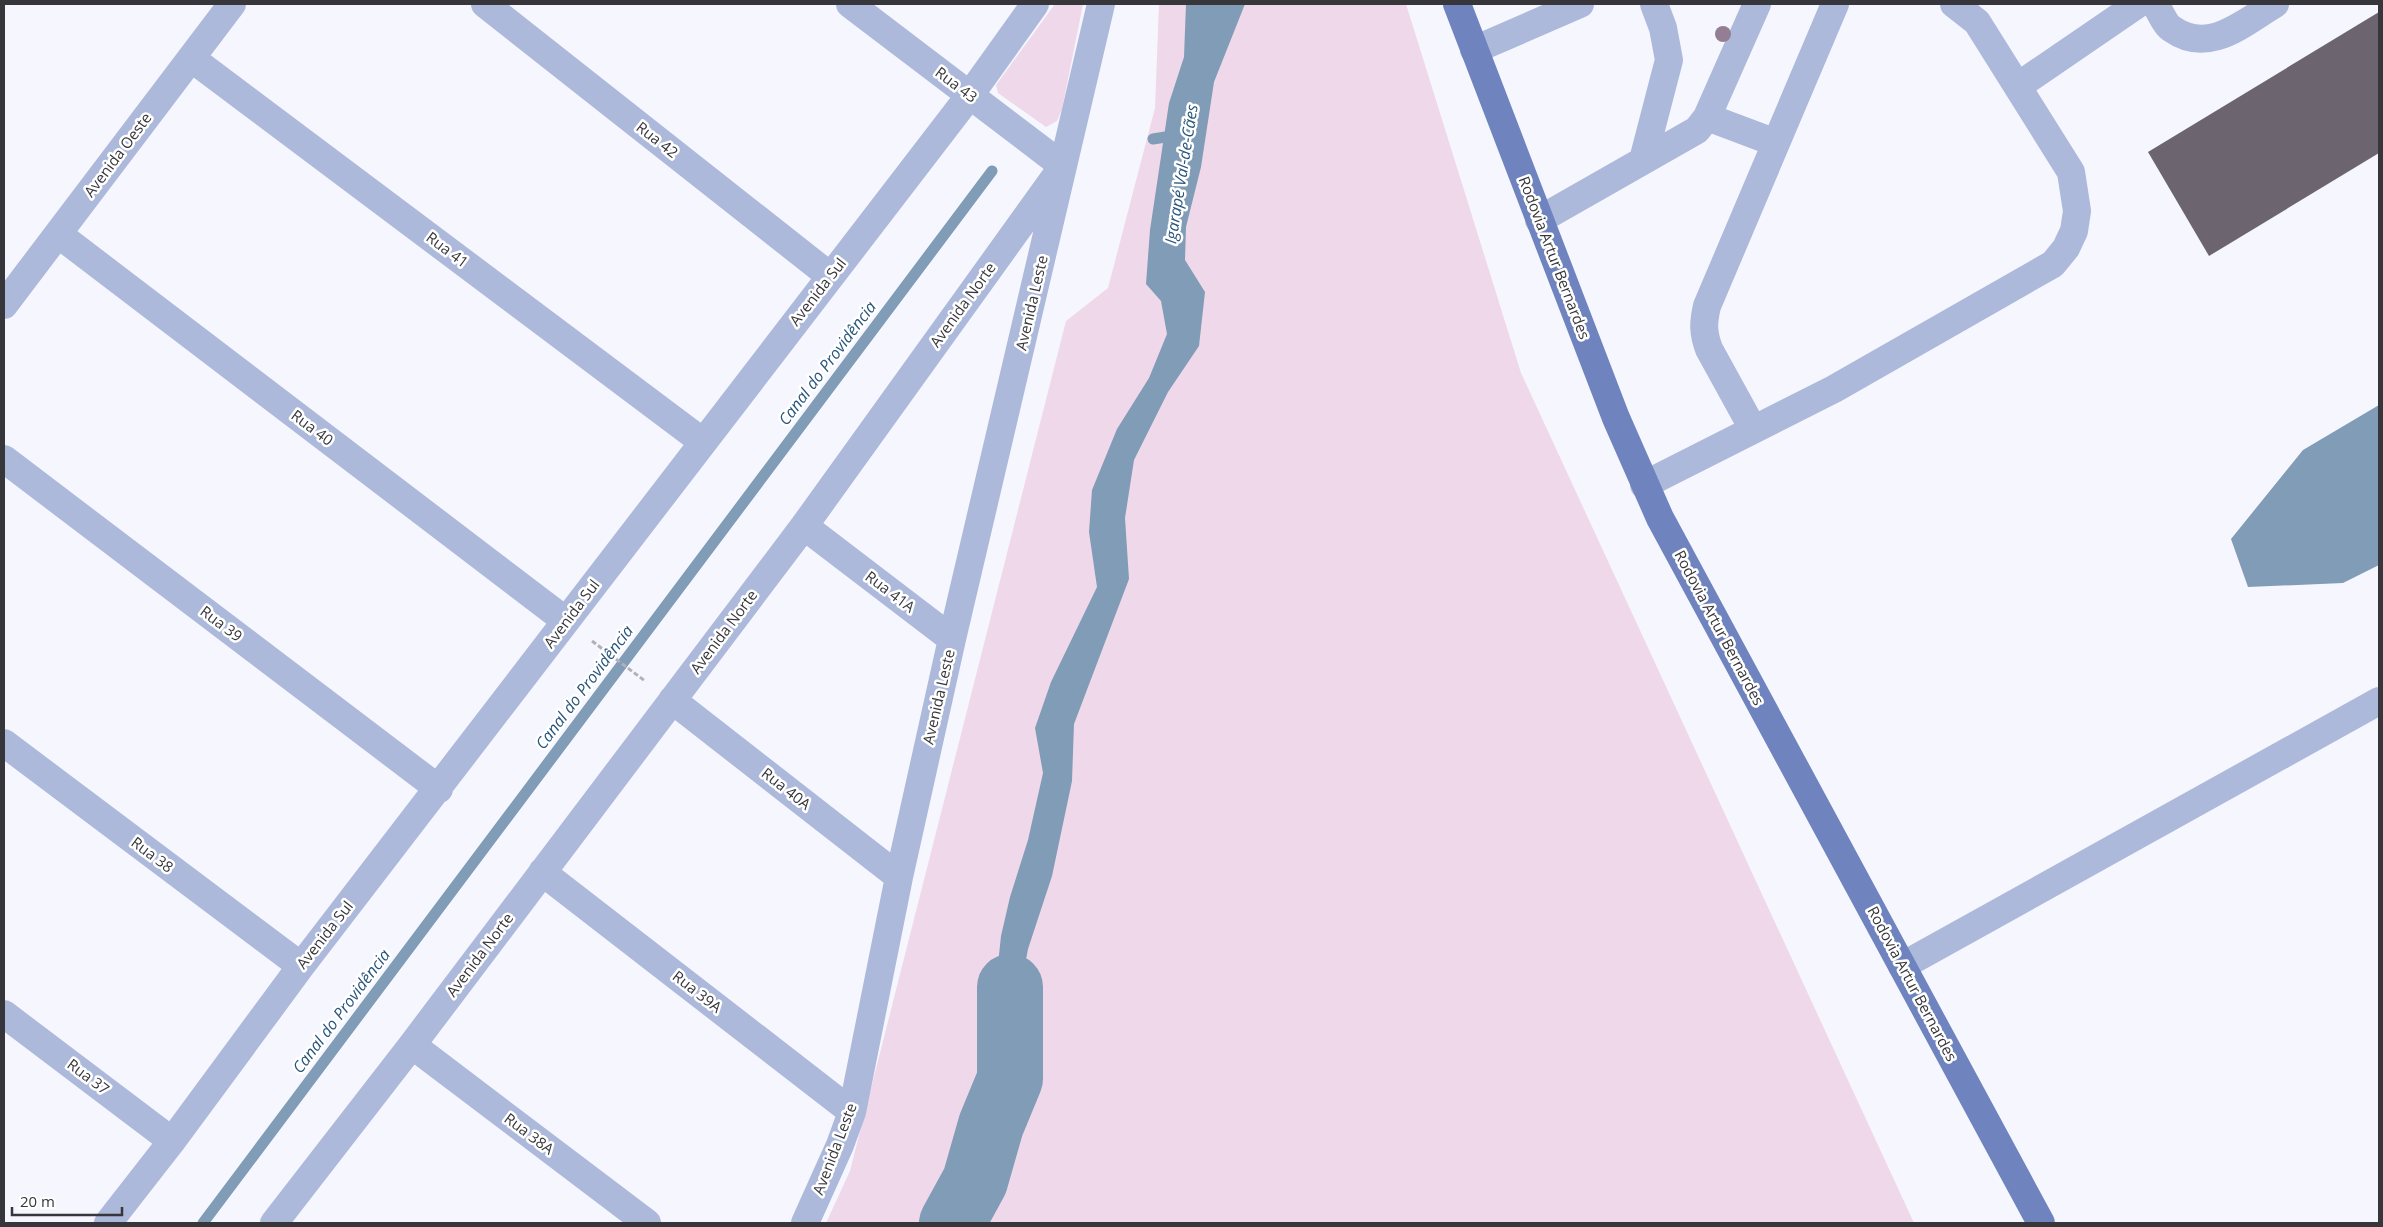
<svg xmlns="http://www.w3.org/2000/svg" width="2383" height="1227" viewBox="0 0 2383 1227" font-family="'Open Sans',sans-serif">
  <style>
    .green { fill: #efd8e9 }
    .water { fill: #809cb6 }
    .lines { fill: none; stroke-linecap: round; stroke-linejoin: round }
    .stream { stroke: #809cb6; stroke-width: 11 }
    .river { stroke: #809cb6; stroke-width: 66 }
    .building { fill: #6c6570 }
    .path { stroke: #b1b1b7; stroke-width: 3; stroke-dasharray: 5 2.5; stroke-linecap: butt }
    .minor { stroke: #acb9da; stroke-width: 28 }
    .major { stroke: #6f84bf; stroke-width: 28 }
    .tree { fill: #947e93 }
    .labels { text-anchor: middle; stroke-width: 5; stroke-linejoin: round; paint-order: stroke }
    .street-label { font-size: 15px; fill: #36363b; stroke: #fff }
    .water-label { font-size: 16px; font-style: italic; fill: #28557a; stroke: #fff }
  </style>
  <rect width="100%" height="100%" fill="#f6f6fe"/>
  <path class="green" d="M1055,4h28l-21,105 -5,12 -11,6 -48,-34 -2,-8z
    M1159,4h247l115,369 393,850h-1088l24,-52 216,-850 42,-33 47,-180z"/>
  <path class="water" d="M1186,4h59l-31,78 -13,85 -15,60 -1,33 20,32 -6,54 -31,46 -34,68 -9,58 4,61 -55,145 -2,57 -20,95 -24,73 -7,37 -11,93 -17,-67 8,-76 9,-39 18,-57 15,-67 -8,-45 16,-46 46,-95 -8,-55 3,-42 25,-61 32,-51 18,-44 -6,-33 -15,-17 4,-54 19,-127 15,-46z
    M2379,405v160l-36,18 -95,4 -17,-48 72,-89z"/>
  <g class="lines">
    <path class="stream" d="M1153,139l25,-4
      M203,1223l789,-1052"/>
    <path class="river" d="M952,1223l23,-42 16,-56 19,-46v-92"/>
  </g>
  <path class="building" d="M2379,12v141l-170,103 -61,-104z"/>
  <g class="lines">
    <path class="path" d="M592,641l53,40"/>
    <path class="minor" d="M485,4l345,272
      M850,4l213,162
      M2155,4c5,7 10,21 17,25 37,26 71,-6 103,-25
      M1474,50l106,-46
      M191,58l512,384
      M2018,86l120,-82
      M1707,117l69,26
      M1643,160l26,-100 -6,-32 -9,-24
      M1539,220l158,-90 10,-13 50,-113
      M58,234l508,387
      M4,305l228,-301
      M1753,429l-44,-80c-6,-16 -6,-26 -2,-43l128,-302
      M4,459l435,330
      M1644,485l190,-96 219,-125 13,-16 8,-17 3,-20 -6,-39 -94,-150 -23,-18
      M804,526l148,113
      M672,700l227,177
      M4,743l297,223
      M542,872l310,240
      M1902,966l477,-265
      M4,1014l168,127
      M412,1045l235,178
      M108,1223l64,-82 129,-175 669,-871 65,-91
      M274,1223l138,-178 392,-519 259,-360
      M805,1223l35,-78 12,-33 47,-235 53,-238 149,-635"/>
    <path class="major" d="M1457,4l159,414 44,100 381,705"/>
  </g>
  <circle class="tree" cx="1723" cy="34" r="8"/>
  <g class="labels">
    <g class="street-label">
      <text transform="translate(956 85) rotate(37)" y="5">Rua 43</text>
      <text transform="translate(657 140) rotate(38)" y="5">Rua 42</text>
      <text transform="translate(118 155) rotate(-53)" y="5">Avenida Oeste</text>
      <text transform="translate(447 250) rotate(37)" y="5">Rua 41</text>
      <text transform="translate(1554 258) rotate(69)" y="5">Rodovia Artur Bernardes</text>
      <text transform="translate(818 292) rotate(-52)" y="5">Avenida Sul</text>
      <text transform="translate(1032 303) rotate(-77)" y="5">Avenida Leste</text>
      <text transform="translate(963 305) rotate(-54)" y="5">Avenida Norte</text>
      <text transform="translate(312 428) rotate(37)" y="5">Rua 40</text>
      <text transform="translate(890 592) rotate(37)" y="5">Rua 41A</text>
      <text transform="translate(572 614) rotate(-53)" y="5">Avenida Sul</text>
      <text transform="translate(221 624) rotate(37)" y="5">Rua 39</text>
      <text transform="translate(1719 628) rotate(62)" y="5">Rodovia Artur Bernardes</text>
      <text transform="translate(724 632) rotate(-53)" y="5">Avenida Norte</text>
      <text transform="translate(939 697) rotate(-77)" y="5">Avenida Leste</text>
      <text transform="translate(786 789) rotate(38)" y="5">Rua 40A</text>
      <text transform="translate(152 855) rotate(37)" y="5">Rua 38</text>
      <text transform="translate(325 935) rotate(-52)" y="5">Avenida Sul</text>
      <text transform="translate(480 955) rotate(-53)" y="5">Avenida Norte</text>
      <text transform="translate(1912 984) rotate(62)" y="5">Rodovia Artur Bernardes</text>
      <text transform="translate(697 992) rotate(38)" y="5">Rua 39A</text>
      <text transform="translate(88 1077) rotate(37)" y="5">Rua 37</text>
      <text transform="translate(529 1134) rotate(37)" y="5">Rua 38A</text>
      <text transform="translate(835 1149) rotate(-69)" y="5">Avenida Leste</text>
    </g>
    <g class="water-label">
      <text transform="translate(1181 174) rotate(-81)" y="6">Igarapé Val-de-Cães</text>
      <text transform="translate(827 363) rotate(-53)" y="6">Canal do Providência</text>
      <text transform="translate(584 687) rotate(-53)" y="6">Canal do Providência</text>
      <text transform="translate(341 1011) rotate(-53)" y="6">Canal do Providência</text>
    </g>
  </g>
  <rect width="2383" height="1227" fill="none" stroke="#36363b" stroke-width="10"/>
  <path d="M12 1207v8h110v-8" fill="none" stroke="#36363b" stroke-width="2.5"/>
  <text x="20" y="1207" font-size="15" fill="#36363b" stroke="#ffffff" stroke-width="4" paint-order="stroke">20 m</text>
</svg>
